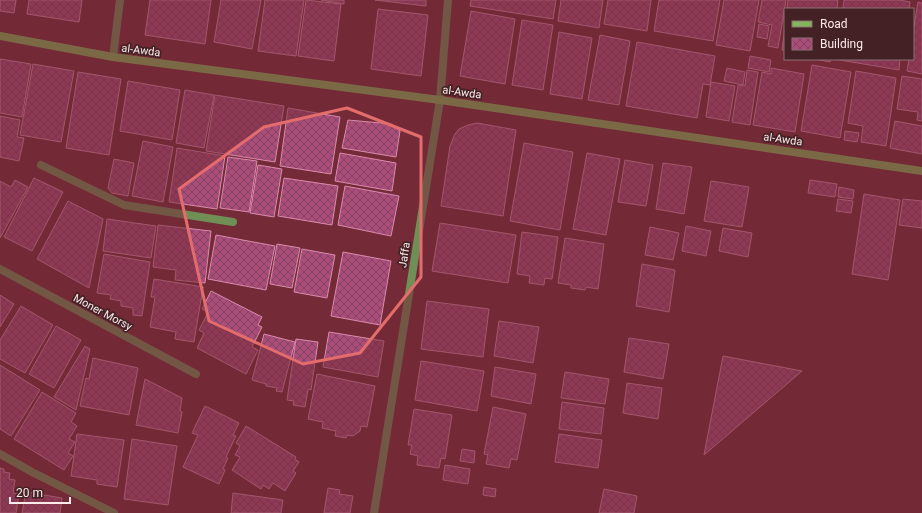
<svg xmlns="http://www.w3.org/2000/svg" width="922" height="513" viewBox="0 0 922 513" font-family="Roboto,sans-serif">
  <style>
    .building { fill: url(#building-cross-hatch); stroke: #da8bad }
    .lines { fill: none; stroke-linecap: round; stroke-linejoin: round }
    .street { stroke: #6f8f56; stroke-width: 8 }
    .secondary { stroke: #83b65a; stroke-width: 8 }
    .marked { fill: none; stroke: #e46c6c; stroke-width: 3; stroke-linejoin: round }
    .labels { text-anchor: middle; stroke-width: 3.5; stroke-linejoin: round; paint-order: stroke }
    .street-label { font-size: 11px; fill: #fdeaeb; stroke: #432125 }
  </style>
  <defs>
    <pattern id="building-cross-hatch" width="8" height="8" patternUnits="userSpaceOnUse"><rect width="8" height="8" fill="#ad4b7a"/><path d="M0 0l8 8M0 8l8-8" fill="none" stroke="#7c4860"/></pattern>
  </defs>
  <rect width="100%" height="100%" fill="#742a37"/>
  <path class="building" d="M0,0h16l-2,13 -14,-2z
    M29,0h53l-3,22 -52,-8z
    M150,0h61l-6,44 -60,-9z
    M221,0h40l-9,49 -38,-7z
    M265,0h39l-8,56 -38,-5z
    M306,0l35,4 -7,57 -36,-5z
    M321,0h23v4z
    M375,0h51v6z
    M471,0h85l-3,19 -83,-13z
    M561,0h42l-4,28 -41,-7z
    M608,0h43l-4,31 -43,-7z
    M659,0h61l-7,41 -59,-10z
    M724,0h35l-9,51 -34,-6z
    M762,0h24l-8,48 -10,-2 4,-21 -14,-3z
    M788,0h50l-1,9h-50z
    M844,0h56l10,2 -1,7h-66z
    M918,2l4,1v71l-15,-3 2,-12h4v-26z
    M378,9l50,6 -7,61 -50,-7z
    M471,11l44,8 -10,65 -45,-8z
    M522,20l31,5 -10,65 -31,-5z
    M759,24l10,2 -2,13 -10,-2z
    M785,27v23h-3z
    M559,32l33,6 -10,61 -32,-5z
    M600,35l30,6 -11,64 -31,-5z
    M637,42l78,14 -5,29 -7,-1 -6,34 -71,-12z
    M750,56l21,4 -2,12 -21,-4z
    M0,59l31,5 -9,53 -22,-4z
    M815,59h16l-1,3z
    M834,59h66l-1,11z
    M33,64l41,7 -13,71 -41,-7z
    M812,65l39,7 -11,66 -39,-7z
    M727,68l18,4 -2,13 -19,-4z
    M771,68l33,6 -9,58 -42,-7 9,-53 9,2z
    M747,70l11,2 -8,53 -18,-3 6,-37 7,1z
    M856,71l40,7 -10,68 -25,-4 2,-16 -15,-3z
    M78,72l43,7 -12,76 -43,-7z
    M902,76l20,3v42l-5,-1 1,-8 -21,-3z
    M128,81l52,9 -8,50 -52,-9z
    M711,82l24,4 -6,35 -23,-4z
    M185,90l29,5 -10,53 -28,-5z
    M215,95l69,11 -9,56 -69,-11z
    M288,108l52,9 -9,57 -51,-8z
    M0,116l20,4 -3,17 7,1 -5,23 -19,-4z
    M348,120l44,4 8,7 -4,26 -54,-9z
    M895,121l27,5v28l-32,-6z
    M477,123l39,7 -13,86 -62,-10 9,-60 5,-12 4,-5 9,-4z
    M845,131l14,2 -2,9 -13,-2z
    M143,141l30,6 -10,55 -31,-6z
    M524,143l49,9 -13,78 -50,-9z
    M177,148l48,8 -8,53 -48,-7z
    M340,153l56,10 -4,28 -57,-10z
    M587,153l33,6 -14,76 -33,-6z
    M228,157l29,4 -8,51 -29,-4z
    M114,159l20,4 -6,33 -16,-3 -4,-5z
    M625,160l28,5 -7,41 -28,-4z
    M663,163l29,4 -8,47 -28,-5z
    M258,165l24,4 -8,48 -24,-4z
    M34,178l29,14 -31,59 -28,-14z
    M284,178l54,8 -6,39 -54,-9z
    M15,180l13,7 -28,51v-57l11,6z
    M810,180l27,4 -2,13 -27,-4z
    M711,181l38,6 -7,40 -38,-6z
    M345,186l54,10 -8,40 -53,-11z
    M839,187l15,3 -1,9 -15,-2z
    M864,194l36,6 -12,80 -36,-6z
    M838,199l15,2 -2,12 -15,-2z
    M903,199l19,2v27l-23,-3z
    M68,201l35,18 -14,69 -52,-29z
    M107,219l49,7 -5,32 -48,-7z
    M440,223l76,12 -8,48 -76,-12z
    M158,225l53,6 -6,52 -30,-3 1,-10 -23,-3z
    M686,226l25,5 -5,25 -24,-5z
    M650,227l29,6 -6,27 -28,-5z
    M723,228l29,5 -4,24 -29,-6z
    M522,232l36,5 -6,42 -7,-1 -1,7 -15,-2 1,-7 -13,-2z
    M216,235l59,11 -9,44 -58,-11z
    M565,238l39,6 -6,45 -12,-2 -1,3 -14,-2v-3l-13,-2z
    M277,244l23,4 -8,40 -22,-4z
    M302,249l33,6 -8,43 -33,-6z
    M343,252l48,9 -11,64 -49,-9z
    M104,254l46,8 -8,54 -9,-1v-7l-12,-2v-5l-11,-2 1,-4 -14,-2z
    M642,264l33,6 -6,42 -33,-6z
    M154,279l49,8 -9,55 -19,-3 1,-7 -26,-5 5,-30h-4z
    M211,291l51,26 -4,8 4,2 -10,20 6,3 -12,24 -49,-26 7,-15 -5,-3 9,-18 -6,-3z
    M0,295l14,9 -14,23z
    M427,301l62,8 -6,48 -62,-8z
    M21,306l32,19 -28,48 -25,-14v-19z
    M499,321l40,6 -6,36 -39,-7z
    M56,326l25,14 -27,48 -25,-14z
    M329,332l55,9 -6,36 -55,-10z
    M264,334l31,8 -13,50 -6,-1 1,-3 -11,-2v-2l-14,-4z
    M629,338l40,6 -6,35 -39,-7z
    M296,339l22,3 -7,48 -3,-1 -3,18 -12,-2 1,-4 -7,-1z
    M85,346l5,3 -14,61 -22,-13z
    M723,356l79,15 -98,84z
    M93,358l45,10 -9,47 -49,-9 6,-28 3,1z
    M421,361l63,10 -7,40 -62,-11z
    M0,365l40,25 -29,46 -11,-7z
    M495,367l41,7 -5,30 -40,-8z
    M565,372l44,7 -4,25 -44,-6z
    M317,374l58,12 -8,41 -6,-1 -1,5 -7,5 -6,-1 -1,3 -11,-2 1,-5 -14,-3 1,-6 -15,-3z
    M145,379l37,19 -2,13 2,1 -4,21 -42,-8z
    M627,383l35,5 -4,31 -35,-6z
    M42,392l34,21 -5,9 6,4 -8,13 6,3 -7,11 5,3 -9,14 -50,-31z
    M562,402l42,6 -3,26 -42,-5z
    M205,406l34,17 -6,12 3,1 -10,21 2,1 -5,11 2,1 -6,14 -36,-17 15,-32 -6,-2z
    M493,407l33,7 -9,46 -6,-1 -2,9 -23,-4 2,-9 -4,-1z
    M414,409l38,6 -7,44 -4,-1 -2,10 -22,-3 1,-9 -8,-2 2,-9h-4z
    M246,426l50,31 -1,2 4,3 -6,9 3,2 -11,18 -12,-8 -4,6 -6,-4 -2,4 -29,-19 8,-13 -5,-2 5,-9 -4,-3z
    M77,434l47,6 -7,47 -20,-3v-4l-26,-4z
    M559,434l43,6 -4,28 -43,-6z
    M132,439l45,7 -9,59 -44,-6z
    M462,449l13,2 -1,12 -14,-2z
    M445,465l25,4 -2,15 -25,-4z
    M0,468l4,1v3l6,1 -1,6 6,1 -2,13 6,1 -3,19h-16z
    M484,487l12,2 -1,8 -12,-2z
    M328,488l12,2 -1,4 14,2 -3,17h-26z
    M604,489l33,7 -3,17h-35z
    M26,492l36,6 -2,15h-38z
    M233,493l50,7 -2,13h-50z"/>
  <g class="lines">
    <path class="street" d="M113,57l7,-57
      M41,165l83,40 109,17
      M0,269l196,105
      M0,454l32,18 82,41
      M374,513l66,-413 8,-100"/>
    <path class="secondary" d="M0,36l113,21 327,43 482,71"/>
  </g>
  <path d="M0 0H922V513H0ZM347,108l74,29v140l-61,76 -57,11 -94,-43 -30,-132 85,-62z" fill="#742a37" fill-opacity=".55" fill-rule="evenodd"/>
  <path class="marked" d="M347,108l74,29v140l-61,76 -57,11 -94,-43 -30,-132 85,-62z"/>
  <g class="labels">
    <g class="street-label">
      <text transform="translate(141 50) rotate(7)" y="4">al-Awda</text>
      <text transform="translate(462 92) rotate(8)" y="4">al-Awda</text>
      <text transform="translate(783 139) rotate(8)" y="4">al-Awda</text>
      <text transform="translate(404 255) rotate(-81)" y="4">Jaffa</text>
      <text transform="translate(103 312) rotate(28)" y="4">Moner Morsy</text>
    </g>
  </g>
  <rect x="784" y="8" width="130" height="52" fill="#432125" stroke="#8d7174"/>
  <rect x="792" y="21" width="20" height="6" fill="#83b65a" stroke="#8d7174"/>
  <text x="820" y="28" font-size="12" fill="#fdeaeb">Road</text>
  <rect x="792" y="38" width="20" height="12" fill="url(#building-cross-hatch)" stroke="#8d7174"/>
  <text x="820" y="48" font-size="12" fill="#fdeaeb">Building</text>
  <path d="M10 497v6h60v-6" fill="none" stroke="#fdeaeb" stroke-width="2"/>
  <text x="16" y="497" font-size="12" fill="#fdeaeb" stroke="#432125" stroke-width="3" paint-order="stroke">20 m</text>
</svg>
